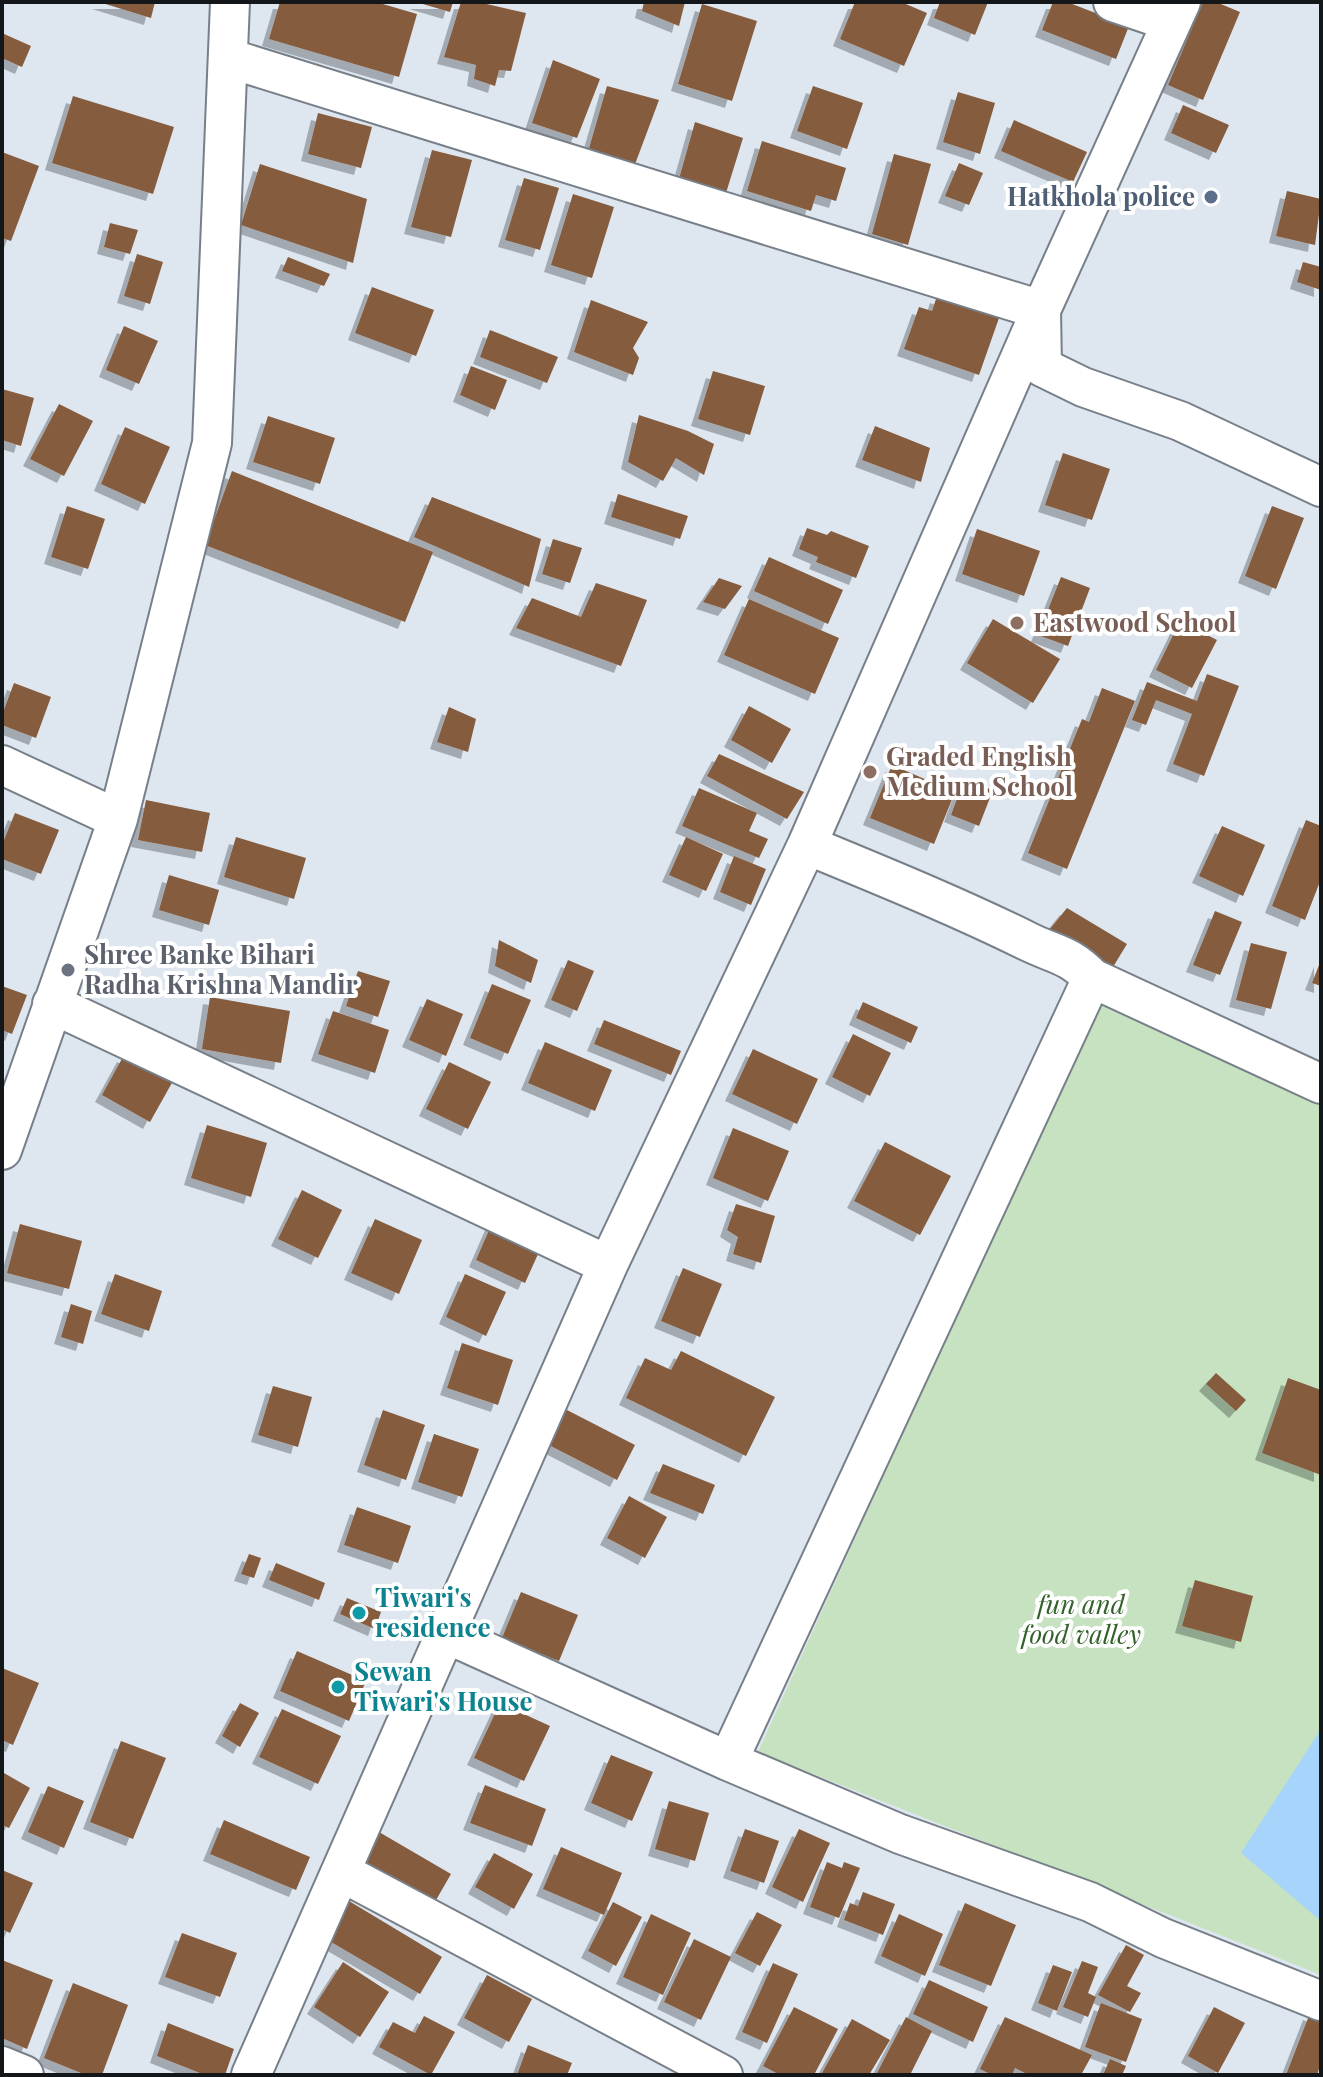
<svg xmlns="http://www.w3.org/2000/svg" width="1323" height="2077" viewBox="0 0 1323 2077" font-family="'Playfair Display',serif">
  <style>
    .green { fill: #c6e2c1 }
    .water { fill: #a6d4fa }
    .building { fill: #855b3c; filter: url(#shadow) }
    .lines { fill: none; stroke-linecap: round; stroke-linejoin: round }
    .minor-casing { stroke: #777f88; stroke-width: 42 }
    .minor { stroke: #fff; stroke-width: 38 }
    .service-dot { fill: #5c6f8a; stroke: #fff; stroke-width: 3 }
    .education-dot { fill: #8d6e63; stroke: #fff; stroke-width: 3 }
    .worship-dot { fill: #6b7280; stroke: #fff; stroke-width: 3 }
    .culture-dot { fill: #0f9aa8; stroke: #fff; stroke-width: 3 }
    .labels { text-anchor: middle; stroke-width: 8; stroke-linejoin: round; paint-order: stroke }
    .service-label { font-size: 26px; font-weight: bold; fill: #4e5e75; stroke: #fff; text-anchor: end }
    .education-label { font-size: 26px; font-weight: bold; fill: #785e54; stroke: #fff; text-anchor: start }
    .worship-label { font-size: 26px; font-weight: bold; fill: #5b616d; stroke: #fff; text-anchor: start }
    .culture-label { font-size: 26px; font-weight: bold; fill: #0d838f; stroke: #fff; text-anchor: start }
    .park-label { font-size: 26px; font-style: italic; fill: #316129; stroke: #fff }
  </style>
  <defs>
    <filter id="shadow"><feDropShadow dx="-7" dy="7" stdDeviation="0" flood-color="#0004"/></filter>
  </defs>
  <rect width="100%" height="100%" fill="#dee7f0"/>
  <path class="green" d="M1100,999l221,102v874l-563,-223z"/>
  <path class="water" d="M1321,1729v192l-80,-68z"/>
  <path class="building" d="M99,2h56l-4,16z
    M280,2h96l41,12 -18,63 -130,-38z
    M416,2h37l-3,10z
    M461,2h17l48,11 -15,58 -12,-1 -4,16 -21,-7 2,-14 -32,-8z
    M644,2h41l-6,24 -37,-15z
    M855,2h46l26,11 -23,53 -64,-27z
    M940,2h48l-13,33 -41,-17z
    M1053,2h14l62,24 -13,33 -74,-29z
    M1203,2h13l24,10 -37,88 -35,-15z
    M702,4l55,17 -25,80 -54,-17z
    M2,33l29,13 -9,21 -20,-9z
    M553,60l47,19 -23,59 -45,-15z
    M607,86l52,14 -25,67 -46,-15z
    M813,86l50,17 -16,46 -50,-18z
    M958,92l37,11 -15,51 -37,-12z
    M73,96l101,31 -21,67 -101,-31z
    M1183,105l46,20 -13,28 -45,-20z
    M318,113l54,14 -11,41 -53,-14z
    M1014,120l73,32 -14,30 -72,-31z
    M695,122l48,16 -17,55 -47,-14z
    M762,141l84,27 -10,33 -20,-6 -5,16 -64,-20z
    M432,150l40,10 -21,77 -40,-10z
    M2,152l37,14 -28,75 -9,-3z
    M894,154l37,10 -23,81 -36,-11z
    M959,163l24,10 -14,32 -24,-9z
    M260,164l107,35 -14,64 -112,-38z
    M524,178l35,10 -19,62 -35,-10z
    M1287,191l34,8 -6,46 -39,-9z
    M573,194l41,13 -22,71 -41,-13z
    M110,223l28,7 -8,24 -26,-7z
    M137,254l26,8 -13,42 -26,-8z
    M288,257l42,17 -6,12 -42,-15z
    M1303,262l18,5v23l-24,-8z
    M372,287l62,23 -18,46 -61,-23z
    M937,296l62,22 -20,57 -75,-26 15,-42 13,4z
    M591,300l57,22 -15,26 6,10 -6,17 -59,-23z
    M124,326l34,15 -19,43 -33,-14z
    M490,330l68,27 -11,26 -67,-26z
    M471,366l36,14 -12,30 -35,-15z
    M713,371l52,15 -15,49 -52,-16z
    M2,389l32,9 -13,48 -19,-6z
    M59,404l34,17 -29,55 -34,-17z
    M639,415l49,16 26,13 -10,31 -28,-17 -13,23 -35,-19z
    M268,416l67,22 -15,46 -67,-22z
    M875,426l55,22 -9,34 -59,-22z
    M125,427l45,20 -25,57 -44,-20z
    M1063,453l47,16 -18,51 -47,-15z
    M232,471l201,81 -28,70 -200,-77z
    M618,494l70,22 -8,23 -69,-22z
    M432,497l109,42 -12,48 -115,-50z
    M67,506l38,13 -17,50 -37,-12z
    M1272,506l32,12 -28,71 -31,-13z
    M807,528l20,7 4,-4 38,15 -13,32 -40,-16 2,-5 -19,-8z
    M977,529l63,22 -16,45 -62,-22z
    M553,539l29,9 -12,35 -28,-9z
    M769,557l74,33 -15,34 -74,-33z
    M1061,577l29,11 -22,58 -30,-11z
    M719,578l23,8 -17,23 -22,-7z
    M596,583l51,17 -26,66 -105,-38 16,-30 49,19z
    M749,599l90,39 -24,56 -91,-39z
    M993,619l67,40 -27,44 -66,-40z
    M1180,621l37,19 -25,48 -36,-18z
    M1207,674l32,12 -35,90 -31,-12 19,-50 -36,-14 -10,25 -14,-5 15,-38 50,19z
    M14,683l37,14 -15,41 -34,-13v-10z
    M1102,688l33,13 -68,168 -39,-16 54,-134 7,3z
    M749,706l42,23 -19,34 -41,-23z
    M449,707l27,12 -8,33 -31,-10z
    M719,754l85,38 -17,27 -80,-43z
    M892,765l63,27 -21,52 -64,-26z
    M964,780l29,10 -14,36 -28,-11z
    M699,788l58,25 -8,18 19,8 -9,19 -77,-32z
    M146,800l64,13 -8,39 -64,-12z
    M15,813l44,17 -18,44 -39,-15v-14z
    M1306,820l15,6v53l-16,41 -33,-14z
    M1222,826l43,19 -22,51 -44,-20z
    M236,837l70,21 -12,41 -70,-22z
    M686,837l37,17 -17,37 -37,-16z
    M734,856l32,13 -15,36 -31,-13z
    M169,875l50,15 -10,35 -50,-15z
    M1067,908l60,36 -14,23 -63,-38z
    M1215,911l27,11 -22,53 -27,-10z
    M499,940l39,20 -7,23 -36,-17z
    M1251,943l36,9 -16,57 -35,-9z
    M568,960l26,11 -17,40 -26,-11z
    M1321,960v26l-9,-3z
    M358,971l32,10 -12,36 -32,-11z
    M492,984l39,16 -23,54 -38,-16z
    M2,986l25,9 -15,39 -10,-4z
    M210,997l80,14 -9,52 -79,-14z
    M427,999l36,15 -17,42 -37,-16z
    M863,1002l55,25 -7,16 -55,-25z
    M333,1011l56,19 -14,43 -57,-19z
    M604,1020l77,31 -10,24 -77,-31z
    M853,1034l38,19 -21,43 -38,-19z
    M545,1042l67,28 -17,41 -67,-28z
    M753,1049l65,30 -21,45 -65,-30z
    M124,1055l49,26 -23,41 -48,-27z
    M449,1062l42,20 -23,47 -42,-20z
    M207,1125l60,18 -16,54 -60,-19z
    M733,1128l56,23 -21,50 -55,-23z
    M885,1142l66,34 -31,59 -66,-34z
    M302,1190l40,20 -24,48 -40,-19z
    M736,1204l39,12 -14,47 -28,-9 5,-17 -11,-7z
    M375,1219l47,21 -23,54 -48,-21z
    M493,1221l50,22 -18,40 -49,-23z
    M20,1224l62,17 -13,48 -62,-16z
    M683,1268l39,16 -22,53 -39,-16z
    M115,1274l47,17 -13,40 -48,-17z
    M465,1274l41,18 -20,44 -40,-19z
    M71,1304l21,7 -9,33 -22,-7z
    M462,1343l51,17 -15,45 -51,-17z
    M681,1351l94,46 -29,59 -120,-58 19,-40 26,12z
    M1216,1373l30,27 -10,11 -30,-27z
    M1288,1378l33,12v85l-59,-22z
    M273,1386l39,11 -14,50 -40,-12z
    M565,1409l70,36 -18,35 -70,-36z
    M383,1410l42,15 -19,55 -42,-15z
    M434,1434l45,15 -17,48 -44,-15z
    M663,1464l52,21 -12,29 -53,-21z
    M629,1496l38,21 -22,41 -38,-20z
    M357,1507l54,19 -13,37 -54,-18z
    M249,1554l12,4 -7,20 -13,-4z
    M276,1563l49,20 -6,17 -50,-20z
    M1195,1580l58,16 -12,46 -59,-16z
    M521,1592l57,23 -19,46 -57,-23z
    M347,1598l34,14 -6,17 -35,-15z
    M297,1651l69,30 -17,40 -69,-30z
    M2,1668l37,15 -26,62 -11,-5z
    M240,1703l19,10 -19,34 -18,-11z
    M500,1703l50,23 -26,55 -50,-23z
    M282,1709l59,27 -23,48 -59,-27z
    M121,1741l45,17 -33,81 -43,-17z
    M611,1755l42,17 -21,49 -41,-18z
    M4,1773l26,15 -21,40 -7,-3z
    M485,1785l61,24 -14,37 -62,-23z
    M48,1786l36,15 -20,47 -36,-16z
    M669,1801l40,12 -14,48 -40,-12z
    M224,1820l86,37 -14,33 -86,-36z
    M745,1829l34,12 -15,42 -34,-12z
    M799,1829l31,14 -27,59 -31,-15z
    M379,1832l72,42 -19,33 -73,-42z
    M561,1847l61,26 -18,42 -61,-26z
    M494,1853l39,21 -19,35 -39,-22z
    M827,1862l15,6 2,-6 16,6 -21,50 -29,-11z
    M2,1870l31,13 -23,50 -8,-4z
    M863,1892l32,12 -12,31 -39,-15 6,-17 8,3z
    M349,1901l93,56 -22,37 -94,-55z
    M613,1902l29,15 -26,49 -28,-15z
    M965,1903l51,22 -25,61 -52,-21z
    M757,1912l25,13 -22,41 -25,-13z
    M651,1914l40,19 -28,62 -40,-18z
    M899,1914l44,20 -18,42 -44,-20z
    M182,1933l55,20 -17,44 -55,-20z
    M694,1939l37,18 -30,63 -37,-18z
    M1126,1945l18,10 -17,31 14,7 -11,19 -32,-17z
    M2,1960l51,20 -26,69 -25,-11z
    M1082,1961l16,6 -10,26 8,4 -8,20 -25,-10z
    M343,1962l46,30 -29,45 -46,-30z
    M773,1963l25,11 -31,69 -25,-11z
    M1053,1965l19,7 -15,39 -19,-8z
    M487,1975l45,24 -23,43 -45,-24z
    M929,1980l59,27 -15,35 -60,-28z
    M73,1983l55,22 -26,70h-16l-42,-17z
    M1101,2003l41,16 -16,43 -41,-15z
    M794,2007l44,22 -24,46h-34l-17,-9z
    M1214,2007l31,16 -27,50 -30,-17z
    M1310,2013l11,4v46l-4,12h-31z
    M424,2016l31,16 -24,43 -52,-28 14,-25 22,11z
    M906,2017l26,14 -22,44h-34z
    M1005,2017l87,38 -11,20h-52l-14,-7 -3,7h-20l-12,-6z
    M852,2019l38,21 -21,35h-44l-3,-2z
    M168,2023l66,26 -9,26h-20l-48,-19z
    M528,2045l44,18 -5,12h-50z
    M1110,2059l16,7 -4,9h-19z"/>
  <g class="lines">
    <defs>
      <path id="minor" d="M1113,2l59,20
        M228,58l813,252 1,57 41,20 97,34 141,66
        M2,765l116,54
        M807,845c75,31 149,61 222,97 27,13 40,12 63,36l229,106
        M52,1004l556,261
        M2,1150l116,-331 94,-376 18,-441
        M447,1634l281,127 172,73 190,68 73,36 158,63
        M728,1761l364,-783
        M341,1872l382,203
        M2,2066l22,9
        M251,2075l357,-810 199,-420 234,-535 140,-308"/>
    </defs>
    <use href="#minor" class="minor-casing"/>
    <use href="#minor" class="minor"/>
  </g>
  <circle class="service-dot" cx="1211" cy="197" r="8"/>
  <g class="education-dot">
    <circle cx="1017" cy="623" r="8"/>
    <circle cx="870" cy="772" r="8"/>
  </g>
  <circle class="worship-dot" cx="68" cy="970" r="8"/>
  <g class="culture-dot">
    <circle cx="359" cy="1613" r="8"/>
    <circle cx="338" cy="1687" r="8"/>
  </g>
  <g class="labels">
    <g class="service-label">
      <text x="1195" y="206">Hatkhola police</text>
    </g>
    <g class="education-label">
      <text x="1033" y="632">Eastwood School</text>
      <text x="886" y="766">Graded English<tspan x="886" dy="30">Medium School</tspan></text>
    </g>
    <g class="worship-label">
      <text x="84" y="964">Shree Banke Bihari<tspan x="84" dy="30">Radha Krishna Mandir</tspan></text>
    </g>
    <g class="culture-label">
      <text x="375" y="1607">Tiwari's<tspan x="375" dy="30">residence</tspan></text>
      <text x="354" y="1681">Sewan<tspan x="354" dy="30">Tiwari's House</tspan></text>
    </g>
    <g class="park-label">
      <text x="1081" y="1614">fun and<tspan x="1081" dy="30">food valley</tspan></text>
    </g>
  </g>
  <rect width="1323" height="2077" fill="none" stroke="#14171a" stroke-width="8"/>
</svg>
